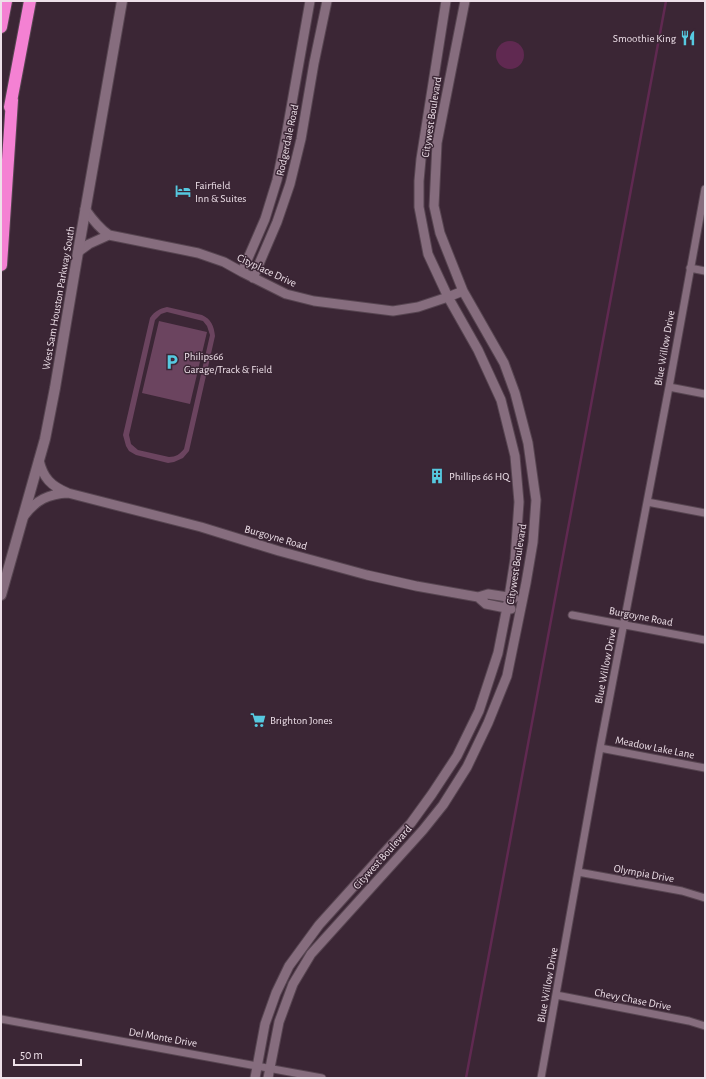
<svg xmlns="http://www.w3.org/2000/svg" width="706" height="1079" viewBox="0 0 706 1079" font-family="'Alegreya Sans',sans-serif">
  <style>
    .green { fill: #6b445f; fill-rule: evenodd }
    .water { fill: #602951 }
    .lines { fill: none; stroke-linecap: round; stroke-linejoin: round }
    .stream { stroke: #602951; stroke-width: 2.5 }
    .minor-casing { stroke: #574551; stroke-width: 9 }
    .tertiary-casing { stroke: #574551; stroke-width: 11 }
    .secondary-casing { stroke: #574551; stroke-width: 12 }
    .motorway-casing { stroke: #574551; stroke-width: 14 }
    .minor { stroke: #866d7e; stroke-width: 7 }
    .tertiary { stroke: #866d7e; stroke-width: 9 }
    .secondary { stroke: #866d7e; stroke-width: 10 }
    .motorway { stroke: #f481d3; stroke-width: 12 }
    .labels { text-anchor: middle; stroke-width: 3; stroke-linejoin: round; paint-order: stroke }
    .poi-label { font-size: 11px; fill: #eee0e9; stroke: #3b2635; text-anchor: start }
    .street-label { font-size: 11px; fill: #eee0e9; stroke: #3b2635 }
  </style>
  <rect width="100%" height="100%" fill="#3b2635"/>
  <path class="green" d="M167,307l35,8c9,4 12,11 13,21l-26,115 -6,7 -9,4 -6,1 -32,-8 -7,-4 -3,-5 -3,-11 27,-117c5,-7 9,-9 17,-11zM167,312l36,9 4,5 3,9 -26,114c-4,5 -8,8 -15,8l-31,-7 -7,-6 -2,-9 26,-115 6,-6z
    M159,321l48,11 -17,72 -48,-11z"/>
  <path class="water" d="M496 55a14 14 0 1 1 28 0a14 14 0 1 1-28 0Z"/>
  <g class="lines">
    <path class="stream" d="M466,1078l200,-1077"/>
    <defs>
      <path id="minor" d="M690,268l15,3
        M669,387l36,7
        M647,502l58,11
        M572,615l133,25
        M600,748l105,20
        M578,872l104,19 23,7
        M556,995l133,26 16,5
        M1,1019l321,59
        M541,1078l59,-330 69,-361 36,-198"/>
      <path id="tertiary" d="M85,209c7,10 14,19 24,26l89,18 26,9 18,10 44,22 28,7 79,10 25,-4 30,-10 15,-6
        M78,252l11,-8 20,-9
        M242,272l23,-53 12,-39 9,-44 24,-135
        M253,278l24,-56 13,-38 11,-45 13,-76 13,-62
        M39,460c4,18 12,26 29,33l133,34 78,24 88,24 49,11 62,11 10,-3 26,4
        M24,516c12,-16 24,-22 44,-23
        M478,597l8,7 25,5
        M255,1078l10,-54 11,-31 13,-27 30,-41 92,-102 21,-29 25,-38 22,-45 19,-58 11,-56 6,-38 4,-57 -4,-46 -14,-56 -23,-50 -30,-53 -20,-43 -9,-47v-26l2,-22 25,-158
        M268,1078l11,-56 14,-38 18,-30 112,-124 20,-25 24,-38 21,-44 19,-47 19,-93 7,-41 3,-42 -8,-57 -13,-50 -11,-30 -41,-72 -23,-58 -6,-27 3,-63 28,-142"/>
      <path id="secondary" d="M1,595l44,-156 10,-51 23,-136 44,-251"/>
      <path id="motorway" d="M1,27l5,-26
        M10,107l20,-106
        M1,265l11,-165"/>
    </defs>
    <use href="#minor" class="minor-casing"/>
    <use href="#tertiary" class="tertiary-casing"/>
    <use href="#secondary" class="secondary-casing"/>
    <use href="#motorway" class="motorway-casing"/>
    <use href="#minor" class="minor"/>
    <use href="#tertiary" class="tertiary"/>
    <use href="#secondary" class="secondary"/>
    <use href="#motorway" class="motorway"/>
  </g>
  <defs>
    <symbol id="restaurant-bare" viewBox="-9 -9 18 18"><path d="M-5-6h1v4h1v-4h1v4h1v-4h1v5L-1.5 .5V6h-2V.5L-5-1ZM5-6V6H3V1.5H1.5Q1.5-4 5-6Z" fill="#56c9e0" stroke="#3b2635" stroke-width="2.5" paint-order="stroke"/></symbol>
    <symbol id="hotel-bare" viewBox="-9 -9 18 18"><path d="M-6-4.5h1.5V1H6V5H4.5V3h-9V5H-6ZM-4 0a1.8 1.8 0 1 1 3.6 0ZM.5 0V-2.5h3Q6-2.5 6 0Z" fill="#56c9e0" stroke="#3b2635" stroke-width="2.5" paint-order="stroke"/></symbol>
    <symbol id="parking-bare" viewBox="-9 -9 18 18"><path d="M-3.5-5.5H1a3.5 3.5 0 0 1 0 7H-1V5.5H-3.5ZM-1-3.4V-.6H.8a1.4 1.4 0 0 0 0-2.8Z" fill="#56c9e0" stroke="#3b2635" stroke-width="2.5" paint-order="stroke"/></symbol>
    <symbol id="building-bare" viewBox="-9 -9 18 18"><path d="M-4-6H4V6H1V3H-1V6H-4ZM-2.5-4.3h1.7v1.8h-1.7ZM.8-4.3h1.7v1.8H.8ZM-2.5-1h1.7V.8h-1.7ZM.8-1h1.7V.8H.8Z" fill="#56c9e0" stroke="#3b2635" stroke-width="2.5" paint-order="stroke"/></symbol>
    <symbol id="supermarket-bare" viewBox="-9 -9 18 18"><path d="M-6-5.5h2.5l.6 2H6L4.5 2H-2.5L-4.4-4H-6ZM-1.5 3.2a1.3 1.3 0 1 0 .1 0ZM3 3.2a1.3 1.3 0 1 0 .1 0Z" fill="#56c9e0" stroke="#3b2635" stroke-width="2.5" paint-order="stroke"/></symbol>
  </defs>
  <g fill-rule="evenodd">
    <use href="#restaurant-bare" x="677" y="27" width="22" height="22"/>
    <use href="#hotel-bare" x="172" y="180" width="22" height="22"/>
    <use href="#parking-bare" x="161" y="351" width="22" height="22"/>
    <use href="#building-bare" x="426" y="465" width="22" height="22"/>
    <use href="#supermarket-bare" x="247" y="709" width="22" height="22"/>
  </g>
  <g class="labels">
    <g class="poi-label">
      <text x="676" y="42" text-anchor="end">Smoothie King</text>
      <text x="195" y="189">Fairfield<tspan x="195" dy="13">Inn &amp; Suites</tspan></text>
      <text x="184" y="360">Philips66<tspan x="184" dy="13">Garage/Track &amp; Field</tspan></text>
      <text x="449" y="480">Phillips 66 HQ</text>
      <text x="270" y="724">Brighton Jones</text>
    </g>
    <g class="street-label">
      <text transform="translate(431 117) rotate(-81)" y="4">Citywest Boulevard</text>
      <text transform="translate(287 140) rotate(-78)" y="4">Rodgerdale Road</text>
      <text transform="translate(267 270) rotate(25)" y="4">Cityplace Drive</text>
      <text transform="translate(58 298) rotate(-80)" y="4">West Sam Houston Parkway South</text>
      <text transform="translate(664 348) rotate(-80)" y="4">Blue Willow Drive</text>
      <text transform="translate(276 537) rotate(16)" y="4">Burgoyne Road</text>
      <text transform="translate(516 564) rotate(-81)" y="4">Citywest Boulevard</text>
      <text transform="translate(641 616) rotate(11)" y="4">Burgoyne Road</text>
      <text transform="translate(605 666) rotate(-79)" y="4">Blue Willow Drive</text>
      <text transform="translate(655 747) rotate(11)" y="4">Meadow Lake Lane</text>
      <text transform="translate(382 857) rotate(-48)" y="4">Citywest Boulevard</text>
      <text transform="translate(644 873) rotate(10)" y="4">Olympia Drive</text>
      <text transform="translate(547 985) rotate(-80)" y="4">Blue Willow Drive</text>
      <text transform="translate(633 999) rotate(11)" y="4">Chevy Chase Drive</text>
      <text transform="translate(163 1037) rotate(10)" y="4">Del Monte Drive</text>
    </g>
  </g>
  <rect width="706" height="1079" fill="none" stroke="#eee0e9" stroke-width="4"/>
  <path d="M14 1059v6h67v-6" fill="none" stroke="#eee0e9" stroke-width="2"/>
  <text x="20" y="1059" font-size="12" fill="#eee0e9" stroke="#3b2635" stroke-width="3" paint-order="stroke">50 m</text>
</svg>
